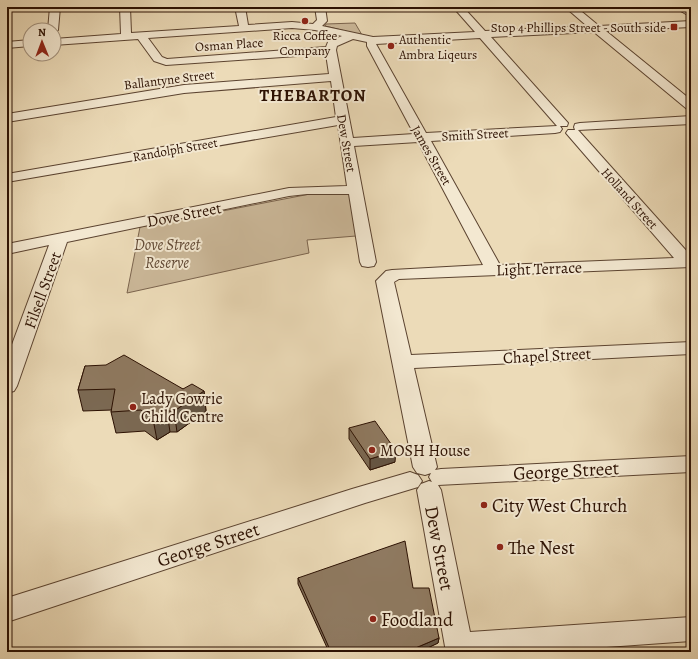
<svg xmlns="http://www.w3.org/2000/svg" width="698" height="659" viewBox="0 0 698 659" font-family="Alegreya,serif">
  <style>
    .green { fill: #cbb899; stroke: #7b644e }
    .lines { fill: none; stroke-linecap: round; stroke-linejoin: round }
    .minor-casing { stroke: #5b4330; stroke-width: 2 }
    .minor { fill: #f3e8d1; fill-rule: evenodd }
    .wall { fill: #7b6953; stroke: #2b1002 }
    .shaded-wall { fill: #645544; stroke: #2b1002 }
    .building { fill: #8f7a61; stroke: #2b1002 }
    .poi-dot { fill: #8f2418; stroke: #f3e8d1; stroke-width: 1.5 }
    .labels { text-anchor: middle; stroke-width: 4; stroke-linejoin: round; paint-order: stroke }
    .far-poi-label { font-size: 13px; fill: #2b1002; stroke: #f3e8d1; text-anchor: end }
    .far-street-label { font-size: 13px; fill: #2b1002; stroke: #f3e8d1 }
    .street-label { font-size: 16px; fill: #2b1002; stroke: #f3e8d1 }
    .park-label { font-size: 16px; font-style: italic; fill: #634b37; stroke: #f3e8d1 }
    .poi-label { font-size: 16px; fill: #2b1002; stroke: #f3e8d1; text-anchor: start }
    .far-district-label { font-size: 17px; font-weight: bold; letter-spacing: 1px; fill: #2b1002; stroke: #f3e8d1 }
    .near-street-label { font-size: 19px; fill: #2b1002; stroke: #f3e8d1 }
    .near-poi-label { font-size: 19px; fill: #2b1002; stroke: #f3e8d1; text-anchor: start }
  </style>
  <rect width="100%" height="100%" fill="#ecdbb8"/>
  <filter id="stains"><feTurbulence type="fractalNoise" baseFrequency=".005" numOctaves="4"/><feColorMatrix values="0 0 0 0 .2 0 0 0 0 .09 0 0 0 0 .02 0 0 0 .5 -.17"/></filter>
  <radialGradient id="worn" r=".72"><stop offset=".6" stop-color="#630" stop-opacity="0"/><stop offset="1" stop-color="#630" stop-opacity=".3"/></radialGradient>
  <path class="green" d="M355,23l7,12 -37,-9 1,-2z
    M351,191l5,45 -49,4 2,13 -182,40 13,-66 170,-33z"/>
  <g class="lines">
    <defs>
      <path id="minor" d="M50,7h10l-2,23 -4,3v-3h-6z
        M120,7h10l1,26 108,-7 -4,-19h10l3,18 44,-3 21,2 4,-4 -2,-13h10l2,14 -5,5 51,11 102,-5 -22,-25h10l22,24 102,-5 -22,-19h11l23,19 92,-5v6l-85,4 85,69v10l-4,-1 -93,-77 -103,5 77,86 -1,3h-7l2,3 -2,3 -5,1 -124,8 69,124 174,-7 -108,-125 2,-3h7l-1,-3 1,-3 5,-1 111,-7v8l-113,6 113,126v11l-292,12 -5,3 17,73 280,-13v12l-277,14 23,99 -2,3 6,-1 250,-13v16l-253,13 3,5 29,142 221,-15v24l-155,11h-90l-29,-162 4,-6 8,-3 3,1 -3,-5 2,-4 -6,2 -8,-2 -4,-6 -37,-186 10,-10 6,-1 91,-5 -65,-123 -64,4 22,116 -2,4 -6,1 -6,-1 -2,-4 -11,-68h-42l-18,2 -222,46 -50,144 -3,5 -7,2v-35l42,-113 -42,9v-10l282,-56 58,-2 -9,-61 -331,57v-8l329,-57 -5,-36 -147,12 -177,29v-8l177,-29 145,-11 -3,-20 -160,11 -12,-4 -16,-22 -84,6v-6l67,-5zM292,28l23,2 27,6 -14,6 -2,5 -159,12 -5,-2 -14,-19zM480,38l77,88 -131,7 -50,-89zM353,39l14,3v4l47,88 -61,4 -17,-88 1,-4z
        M674,7h12l5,3v7z
        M30,40v6l-23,2v-6z
        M410,472l8,3 4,6 -4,6 -53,16 -358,119v-24l345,-109z"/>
    </defs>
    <use href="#minor" class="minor-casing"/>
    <use href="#minor" class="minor"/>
  </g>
  <path class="wall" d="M85,366l98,23 21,2 2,20 -29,21h-7l-13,8 -12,-9 -29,2 -5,-21 1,-2 -29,1 -5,-21z
    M349,428l46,34 -25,8 -21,-31z
    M298,578l115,10 26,50 -1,5 -19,9h-90l-31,-68z"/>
  <path class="shaded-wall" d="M204,391l2,20 -29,21 -3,-21z
    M167,411l3,21 -13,8 -4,-21z
    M396,451l-1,11 -25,8v-11z
    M439,638l-1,5 -19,9h-13z"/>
  <path class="building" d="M124,355l59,34 9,-5 12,7 -30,20h-7l-14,8 -12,-9 -30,2 4,-23 -37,1 7,-24 21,-1z
    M375,421l21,30 -26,8 -21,-31z
    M405,541l8,47h16l10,50 -33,14h-75l-33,-74z"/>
  <g class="poi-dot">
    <circle cx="305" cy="21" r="4"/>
    <rect x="670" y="23" width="8" height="8" rx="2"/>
    <circle cx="391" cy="46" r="4"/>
    <circle cx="133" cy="407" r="4"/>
    <circle cx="372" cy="450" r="4"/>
    <circle cx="484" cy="505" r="4"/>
    <circle cx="500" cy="547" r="4"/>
    <circle cx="373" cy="619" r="4"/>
  </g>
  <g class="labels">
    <g class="far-poi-label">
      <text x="666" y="32">Stop 4 Phillips Street - South side</text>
      <text x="305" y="40" text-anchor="middle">Ricca Coffee<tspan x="305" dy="15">Company</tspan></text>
      <text x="399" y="44" text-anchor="start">Authentic<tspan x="399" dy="15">Ambra Liqeurs</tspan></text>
    </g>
    <g class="far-street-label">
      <text transform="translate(229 44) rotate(-4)" y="5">Osman Place</text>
      <text transform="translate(169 79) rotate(-7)" y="5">Ballantyne Street</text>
      <text transform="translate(475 134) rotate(-3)" y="5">Smith Street</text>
      <text transform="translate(347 143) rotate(80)" y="5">Dew Street</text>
      <text transform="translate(175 149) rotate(-10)" y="5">Randolph Street</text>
      <text transform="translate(432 155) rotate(60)" y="5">James Street</text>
      <text transform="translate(630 198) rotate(48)" y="5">Holland Street</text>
    </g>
    <g class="street-label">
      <text transform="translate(184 214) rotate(-11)" y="6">Dove Street</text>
      <text transform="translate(539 268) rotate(-2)" y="6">Light Terrace</text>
      <text transform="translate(42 290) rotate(-70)" y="6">Filsell Street</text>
      <text transform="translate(547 355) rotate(-3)" y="6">Chapel Street</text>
    </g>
    <g class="park-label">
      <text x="167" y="250">Dove Street<tspan x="167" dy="18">Reserve</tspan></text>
    </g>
    <g class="poi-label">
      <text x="141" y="404">Lady Gowrie<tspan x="141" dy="18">Child Centre</tspan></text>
      <text x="380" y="456">MOSH House</text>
    </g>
    <g class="far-district-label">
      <text x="313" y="101">THEBARTON</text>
    </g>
    <g class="near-street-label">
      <text transform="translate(566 470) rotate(-3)" y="7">George Street</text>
      <text transform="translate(208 544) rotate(-18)" y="7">George Street</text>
      <text transform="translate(440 548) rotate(79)" y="7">Dew Street</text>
    </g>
    <g class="near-poi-label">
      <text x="492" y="512">City West Church</text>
      <text x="508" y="554">The Nest</text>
      <text x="381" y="626">Foodland</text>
    </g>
  </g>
  <rect width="698" height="659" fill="none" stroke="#ecdbb8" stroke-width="24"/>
  <rect x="8" y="8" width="682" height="643" fill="none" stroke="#2b1002" stroke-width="2"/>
  <rect x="12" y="12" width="674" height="635" fill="none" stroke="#2b1002"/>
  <g transform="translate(42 42) rotate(359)"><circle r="19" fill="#f3e8d1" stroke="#a3927e"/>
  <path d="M0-3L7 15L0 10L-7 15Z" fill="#8f2418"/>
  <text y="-6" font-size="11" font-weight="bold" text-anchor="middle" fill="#2b1002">N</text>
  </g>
  <rect width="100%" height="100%" filter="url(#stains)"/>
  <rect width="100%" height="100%" fill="url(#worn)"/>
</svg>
